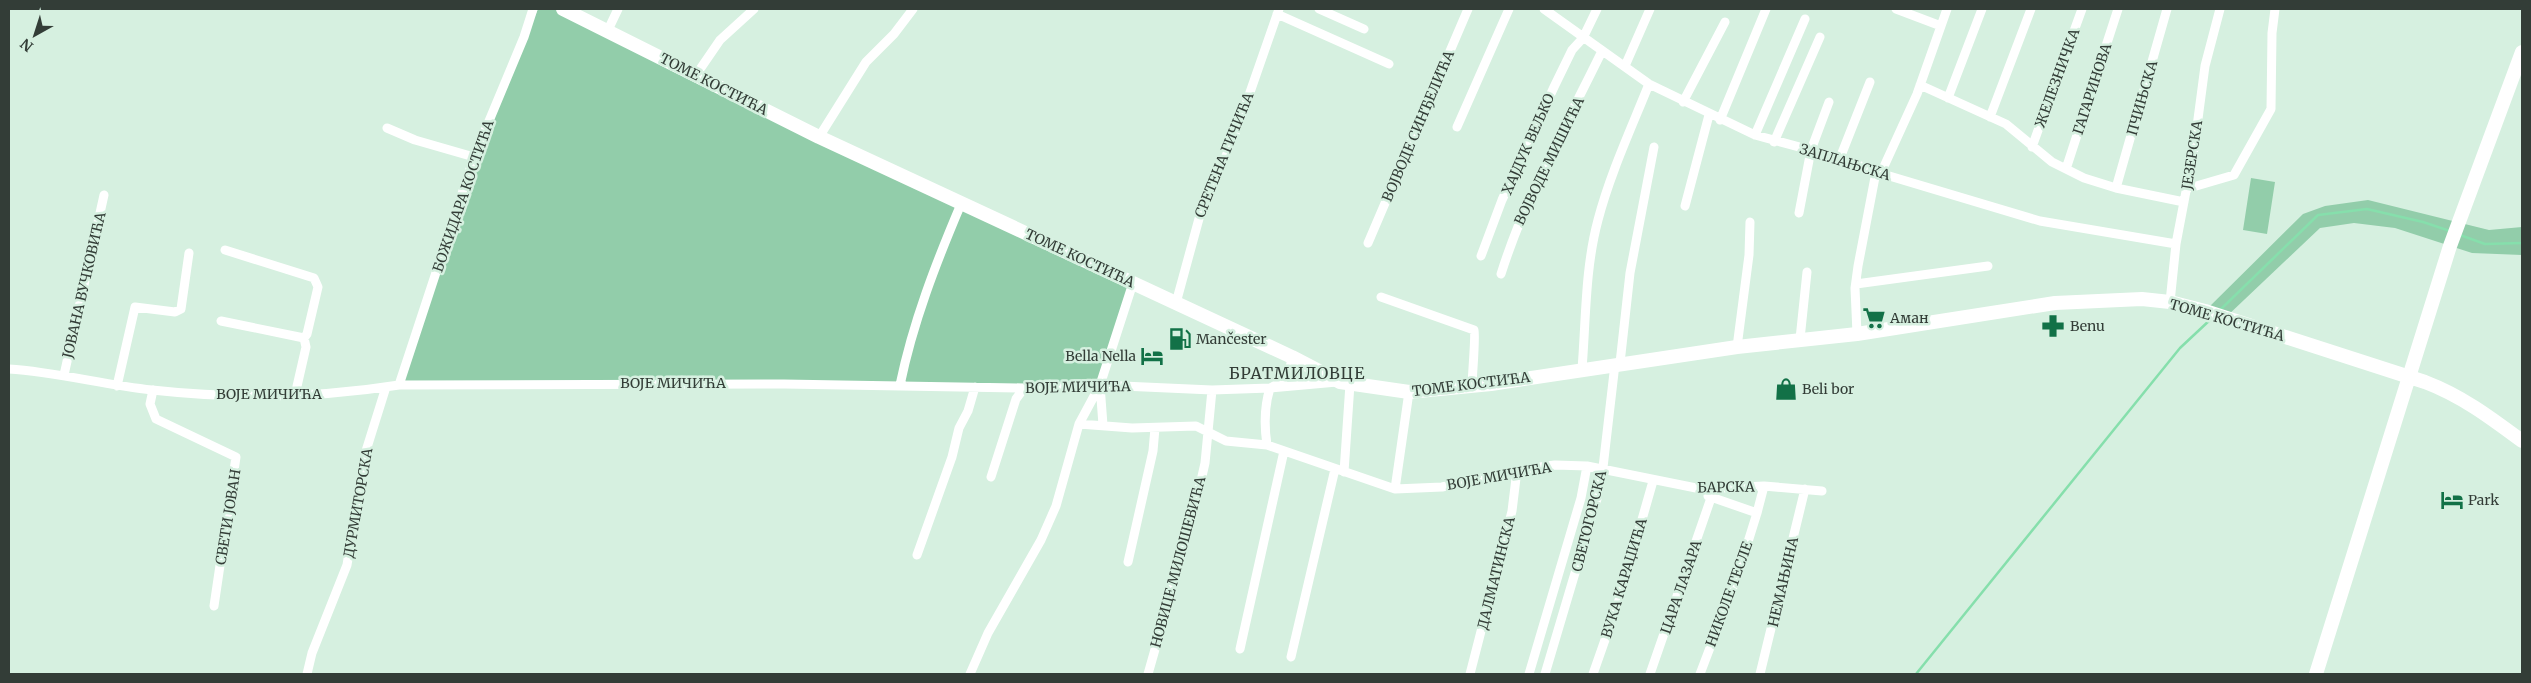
<svg xmlns="http://www.w3.org/2000/svg" width="2531" height="683" viewBox="0 0 2531 683" font-family="Merriweather,serif">
  <style>
    .green { fill: #92cdaa }
    .lines { fill: none; stroke-linecap: round; stroke-linejoin: round }
    .stream { stroke: #86dfac; stroke-width: 2.5 }
    .street { stroke: #fff; stroke-width: 9 }
    .secondary { stroke: #fff; stroke-width: 14 }
    .labels { text-anchor: middle; stroke-width: 5; stroke-linejoin: round; paint-order: stroke }
    .street-label { font-size: 14px; fill: #333d37; stroke: #d6f0e0 }
    .poi-label { font-size: 14px; fill: #333d37; stroke: #d6f0e0; text-anchor: start }
    .quarter-label { font-size: 16px; letter-spacing: 1px; fill: #333d37; stroke: #d6f0e0 }
  </style>
  <rect width="100%" height="100%" fill="#d6f0e0"/>
  <path class="green" d="M538,9h25l570,274 -33,102h-701l75,-228z
    M2251,178l24,4 -8,52 -24,-4z
    M2368,200l121,30 33,-3v28l-50,-2 -77,-25 -41,-5 -34,5 -95,90 -20,-7 98,-97 22,-8z"/>
  <g class="lines">
    <path class="stream" d="M2460,235l25,9 37,-1
      M2220,310l98,-95 49,-6 56,13 27,9
      M1916,674l264,-326 31,-29"/>
    <path class="street" d="M1319,9l45,20
      M1544,9l105,75 106,51 85,23 36,14 164,49 136,23
      M1896,9l45,17
      M1277,14l112,50
      M608,30l10,-21
      M1625,66l25,-57
      M696,75l24,-35 34,-31
      M1920,85l86,39 46,38 32,16 32,10 68,14
      M1948,98l34,-89
      M1683,102l42,-80
      M1990,117l41,-108
      M1720,120l46,-111
      M1457,127l52,-118
      M387,128l28,12 59,17
      M1755,135l50,-116
      M819,137l47,-75 28,-28 19,-25
      M1774,142l46,-105
      M2032,147l50,-138
      M1840,158l30,-76
      M2066,169l52,-160
      M1881,173l36,-79 30,-85
      M2116,188l51,-179
      M2186,189l48,-14 37,-66 1,-76 3,-24
      M1685,206l24,-91
      M1799,213l12,-63 18,-48
      M1368,243l100,-234
      M225,250l89,28 4,9 -11,47 -3,4
      M1481,256l21,-56 52,-113 18,-37 11,-12 14,-29
      M1501,274c25,-79 65,-149 101,-223
      M1856,284l132,-18
      M1381,297l93,33c2,4 -2,47 -2,56
      M2170,302l6,-58 18,-95 11,-83 15,-57
      M1176,303l30,-110 20,-37 14,-35 39,-112
      M221,321l83,17 2,9 -11,48
      M1857,334l-2,-46 3,-22 18,-94
      M1800,339l7,-67
      M1737,347l12,-92 1,-33
      M1620,363l10,-90 24,-126
      M9,369c48,3 95,16 143,21 82,9 166,8 247,-5l385,-1 240,4 76,-3 112,5 58,-2 67,-6
      M1582,369c4,-49 3,-101 16,-149 12,-46 33,-91 51,-136
      M64,375l40,-180
      M399,385l75,-228 50,-120 9,-28
      M900,385c13,-63 36,-122 61,-181
      M1100,385l3,40
      M117,386l18,-79 40,5 6,-3 8,-56
      M153,390l-3,14 6,15 80,38 -22,149
      M1079,424l53,4 64,-2 30,15 41,4 128,44 14,-97
      M1267,445c-3,-20 -3,-38 3,-57 15,-7 20,-14 22,-31
      M1344,472l6,-88
      M991,477l25,-78 8,-11
      M1395,489l47,-2 75,-17 38,-5 32,1 114,23 63,-3 58,5
      M1708,496l49,17 7,-27
      M917,555l35,-98 7,-29 9,-17 7,-24
      M1128,562l25,-111 2,-23
      M1240,649l44,-198
      M1291,657l44,-188
      M307,674l5,-21 35,-88 18,-111 21,-67
      M970,674l18,-41 53,-93 15,-34 23,-82 21,-39 33,-102
      M1148,674l45,-158 12,-53 7,-73
      M1470,674l42,-163 5,-41
      M1529,674l52,-176 6,-32
      M1545,674l52,-175 5,-23 13,-112
      M1593,674l26,-74 34,-119
      M1650,674l61,-176
      M1700,674l38,-100 19,-61
      M1760,674l45,-185"/>
    <path class="secondary" d="M563,9l256,128 473,220 48,25 69,10 82,-8 246,-37 120,-13 198,-31 87,-4 28,3 35,9 220,71c37,14 66,36 97,59
      M2316,674l134,-428 72,-194"/>
  </g>
  <defs>
    <symbol id="supermarket-bare" viewBox="-9 -9 18 18"><path d="M-6-5.5h2.5l.6 2H6L4.5 2H-2.5L-4.4-4H-6ZM-1.5 3.2a1.3 1.3 0 1 0 .1 0ZM3 3.2a1.3 1.3 0 1 0 .1 0Z" fill="#127147" stroke="#d6f0e0" stroke-width="2.5" paint-order="stroke"/></symbol>
    <symbol id="pharmacy-bare" viewBox="-9 -9 18 18"><path d="M-2-6h4v4h4v4h-4v4h-4v-4h-4v-4h4Z" fill="#127147" stroke="#d6f0e0" stroke-width="2.5" paint-order="stroke"/></symbol>
    <symbol id="fuel-bare" viewBox="-9 -9 18 18"><path d="M-5.5-6h7V0h2V4h1.3V-2.5L3-4.5l.8-.8L6-3V5H2.5V1h-1V6h-7ZM-4.2-4.7v3.2H.2V-4.7Z" fill="#127147" stroke="#d6f0e0" stroke-width="2.5" paint-order="stroke"/></symbol>
    <symbol id="hotel-bare" viewBox="-9 -9 18 18"><path d="M-6-4.5h1.5V1H6V5H4.5V3h-9V5H-6ZM-4 0a1.8 1.8 0 1 1 3.6 0ZM.5 0V-2.5h3Q6-2.5 6 0Z" fill="#127147" stroke="#d6f0e0" stroke-width="2.5" paint-order="stroke"/></symbol>
    <symbol id="shop-bare" viewBox="-9 -9 18 18"><path d="M-5-2.5h2.3a2.7 3.5 0 0 1 5.4 0H5L5.5 6h-11ZM-1.5-2.5h3a1.5 2.3 0 0 0-3 0Z" fill="#127147" stroke="#d6f0e0" stroke-width="2.5" paint-order="stroke"/></symbol>
  </defs>
  <g fill-rule="evenodd">
    <use href="#supermarket-bare" x="1858" y="302" width="32" height="32"/>
    <use href="#pharmacy-bare" x="2037" y="310" width="32" height="32"/>
    <use href="#fuel-bare" x="1164" y="323" width="32" height="32"/>
    <use href="#hotel-bare" x="1136" y="340" width="32" height="32"/>
    <use href="#shop-bare" x="1770" y="373" width="32" height="32"/>
    <use href="#hotel-bare" x="2436" y="484" width="32" height="32"/>
  </g>
  <g class="labels">
    <g class="street-label">
      <text transform="translate(2057 78) rotate(-70)" y="5">ЖЕЛЕЗНИЧКА</text>
      <text transform="translate(714 84) rotate(27)" y="5">ТОМЕ КОСТИЋА</text>
      <text transform="translate(2092 89) rotate(-72)" y="5">ГАГАРИНОВА</text>
      <text transform="translate(2142 98) rotate(-74)" y="5">ПЧИЊСКА</text>
      <text transform="translate(1418 126) rotate(-67)" y="5">ВОЈВОДЕ СИНЂЕЛИЋА</text>
      <text transform="translate(1528 144) rotate(-66)" y="5">ХАЈДУК ВЕЉКО</text>
      <text transform="translate(1224 155) rotate(-68)" y="5">СРЕТЕНА ГИЧИЋА</text>
      <text transform="translate(2192 155) rotate(-81)" y="5">ЈЕЗЕРСКА</text>
      <text transform="translate(1549 161) rotate(-64)" y="5">ВОЈВОДЕ МИШИЋА</text>
      <text transform="translate(1845 162) rotate(17)" y="5">ЗАПЛАЊСКА</text>
      <text transform="translate(463 196) rotate(-71)" y="5">БОЖИДАРА КОСТИЋА</text>
      <text transform="translate(1080 258) rotate(25)" y="5">ТОМЕ КОСТИЋА</text>
      <text transform="translate(84 285) rotate(-77)" y="5">ЈОВАНА ВУЧКОВИЋА</text>
      <text transform="translate(2227 320) rotate(16)" y="5">ТОМЕ КОСТИЋА</text>
      <text x="673" y="388">ВОЈЕ МИЧИЋА</text>
      <text transform="translate(1471 384) rotate(-7)" y="5">ТОМЕ КОСТИЋА</text>
      <text transform="translate(1078 387) rotate(-1)" y="5">ВОЈЕ МИЧИЋА</text>
      <text x="269" y="399">ВОЈЕ МИЧИЋА</text>
      <text transform="translate(1499 476) rotate(-10)" y="5">ВОЈЕ МИЧИЋА</text>
      <text transform="translate(1726 487) rotate(-1)" y="5">БАРСКА</text>
      <text transform="translate(358 503) rotate(-80)" y="5">ДУРМИТОРСКА</text>
      <text transform="translate(228 517) rotate(-81)" y="5">СВЕТИ ЈОВАН</text>
      <text transform="translate(1589 521) rotate(-76)" y="5">СВЕТОГОРСКА</text>
      <text transform="translate(1178 562) rotate(-75)" y="5">НОВИЦЕ МИЛОШЕВИЋА</text>
      <text transform="translate(1496 573) rotate(-76)" y="5">ДАЛМАТИНСКА</text>
      <text transform="translate(1624 578) rotate(-73)" y="5">ВУКА КАРАЏИЋА</text>
      <text transform="translate(1783 582) rotate(-77)" y="5">НЕМАЊИНА</text>
      <text transform="translate(1681 587) rotate(-71)" y="5">ЦАРА ЛАЗАРА</text>
      <text transform="translate(1729 594) rotate(-70)" y="5">НИКОЛЕ ТЕСЛЕ</text>
    </g>
    <g class="poi-label">
      <text x="1890" y="323">Аман</text>
      <text x="2070" y="331">Benu</text>
      <text x="1196" y="344">Mančester</text>
      <text x="1136" y="361" text-anchor="end">Bella Nella</text>
      <text x="1802" y="394">Beli bor</text>
      <text x="2468" y="505">Park</text>
    </g>
    <g class="quarter-label">
      <text x="1297" y="379">БРАТМИЛОВЦЕ</text>
    </g>
  </g>
  <rect width="2531" height="683" fill="none" stroke="#333d37" stroke-width="20"/>
  <g transform="translate(35 35) rotate(219)" stroke="#d6f0e0" stroke-width="4" paint-order="stroke">
  <path d="M0-4L9 19L0 12L-9 19Z" fill="#333d37"/>
  <text y="-8" font-size="14" font-weight="bold" text-anchor="middle" fill="#333d37">N</text>
  </g>
</svg>
